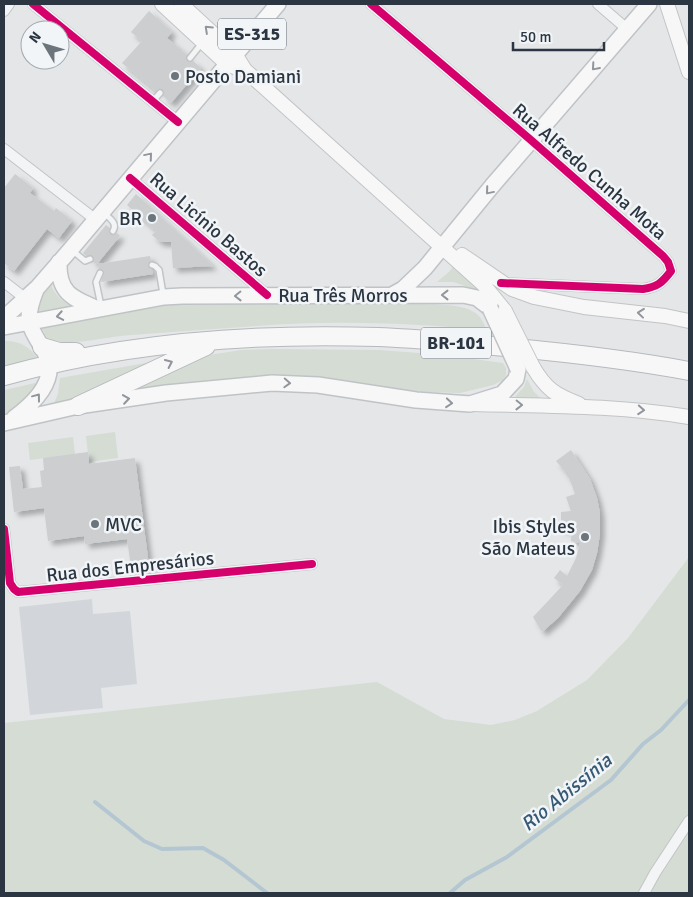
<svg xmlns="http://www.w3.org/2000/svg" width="693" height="897" viewBox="0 0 693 897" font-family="Signika,sans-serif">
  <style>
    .built { fill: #d2d6db }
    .green { fill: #d5dcd4 }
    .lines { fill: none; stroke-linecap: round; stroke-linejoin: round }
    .stream { stroke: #b3c6d2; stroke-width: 4 }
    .building { fill: #ccced0; filter: url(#shadow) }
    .lane-casing { stroke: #c2c4c6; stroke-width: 8 }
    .street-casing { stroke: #c2c4c6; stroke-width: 12 }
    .secondary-casing { stroke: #c2c4c6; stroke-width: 16 }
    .primary-casing { stroke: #c0c3c6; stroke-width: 18 }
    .highway-casing { stroke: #b6b9bd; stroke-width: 20 }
    .lane { stroke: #f3f4f5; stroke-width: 5 }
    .street { stroke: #f3f4f5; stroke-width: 10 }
    .secondary { stroke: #f7f7f7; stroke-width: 14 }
    .primary { stroke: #f7f7f7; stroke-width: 15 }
    .highway { stroke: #f7f7f7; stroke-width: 18 }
    .secondary-bridge-casing { stroke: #c2c4c6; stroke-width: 16; stroke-linecap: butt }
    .primary-bridge-casing { stroke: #c0c3c6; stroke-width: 18; stroke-linecap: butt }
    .secondary-bridge { stroke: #f7f7f7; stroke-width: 14 }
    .primary-bridge { stroke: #f7f7f7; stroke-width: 15 }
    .cycleway-casing { stroke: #f2f5f7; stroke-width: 11 }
    .cycleway { stroke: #d6006c; stroke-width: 8 }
    .oneway { stroke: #91969c }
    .poi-dot { fill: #6c747c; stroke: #f2f5f7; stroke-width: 2 }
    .labels { text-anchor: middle; stroke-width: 5; stroke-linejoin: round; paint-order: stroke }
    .shield { fill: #f2f5f7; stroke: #676f78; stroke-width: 1 }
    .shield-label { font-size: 18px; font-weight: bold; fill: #2b3642 }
    .poi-label { font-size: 19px; fill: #2b3642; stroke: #f2f5f7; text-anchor: start }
    .street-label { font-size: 19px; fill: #2b3642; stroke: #f2f5f7 }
    .water-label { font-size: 20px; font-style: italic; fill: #365975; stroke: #f2f5f7 }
  </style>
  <defs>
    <filter id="shadow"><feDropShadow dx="4.5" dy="4.5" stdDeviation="2.5" flood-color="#0004"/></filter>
  </defs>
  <rect width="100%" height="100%" fill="#e4e6e8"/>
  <path class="built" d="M92,599l1,15 37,-3 7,73 -36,4 2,20 -73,7 -11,-108z"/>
  <path class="green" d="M453,266l28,26 -27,-10h-17l13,-11z
    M50,280c2,13 11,20 21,26l-37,10v-9z
    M192,301c65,0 130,1 195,3 22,1 69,-3 87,8 7,4 10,12 13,18 -76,-7 -154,-10 -231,-4 -42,3 -84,6 -125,9 -29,2 -54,11 -83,5l-8,-15 42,-10z
    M4,341c14,-1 28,6 34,19l-34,10z
    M273,349l106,1 65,5 59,8 3,5v7l-3,5 -10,5 -33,8 -37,-1 -132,-16h-25l-99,9 -56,9 92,-38 38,-6z
    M186,356l-134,52 6,-14 2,-16z
    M527,379l7,13 10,9 -31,-2 11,-12z
    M40,382l-21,26 -15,6v-24z
    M115,432l3,26 -29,4 -3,-26z
    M73,437l2,17 -45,6 -2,-17z
    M689,557v336h-685v-170l373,-41 67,37 47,6 24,-5 22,-9 50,-31 41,-42z"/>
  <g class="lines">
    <path class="stream" d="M95,802l49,39 18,8 41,-1 21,12 43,33
      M450,893l15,-13 42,-23 104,-77 32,-36 18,-14 28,-30"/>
  </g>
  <path class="building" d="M149,11l23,21 -5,6 20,17v6l3,1 3,-1 8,7 -30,35 -8,-7 1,-4 -2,-3h-3l-3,2 -34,-28 20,-22 -11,-9z
    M15,174l18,14 -3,5 24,18 2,-3 16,13 -13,17 -12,-9 -33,42 -10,-8v-75z
    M136,194l51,47 26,25 -40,2 -2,-26h-11l-8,-7 4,-4 -29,-26z
    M106,225l4,3v6l3,1 4,-2 3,3 -23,28 -4,-2v-6h-7l-3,-3z
    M150,256l1,5 -3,4 4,5 1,4 -52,8 3,-10 -2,-3h-3l-1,-5z
    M571,450l19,29 7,19 3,15v21l-3,19 -5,17 -12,21 -22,27 -16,14 -9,-15 30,-32 -9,-7 6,-8 7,6 9,-18 4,-15 -9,-2 1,-11 -11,-1v-17l10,-1 -5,-14 9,-3 -5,-14 -7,-11 -7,-8z
    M88,452l1,12 46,-6 15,115 -18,1 -5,-35 -42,5 -1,-8 -36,5 -4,-33 -30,4 -5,-45 11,-1 3,23 19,-2 -2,-16 4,-1 -1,-12z"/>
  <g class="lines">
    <defs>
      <path id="lane" d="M190,58l12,-15
        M153,101l7,-8
        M104,213c5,5 14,10 9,18
        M73,251l12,10 5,-2
        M152,265l3,1 4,4 4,24
        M100,273l-4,9 5,24"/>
      <path id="street" d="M33,4l145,118
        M371,4l161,137 131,115 5,6 3,9c-9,12 -14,16 -28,18l-141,-6
        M598,4l29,25
        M4,11l5,-7
        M4,149l92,71
        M130,178l137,117
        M4,282l22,17
        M4,529l6,54 4,6 4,3 294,-28
        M644,893l11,-20 34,-52"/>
      <path id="secondary" d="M162,4l65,60 10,4
        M181,4l54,50 10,16 238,214 22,27
        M667,4l22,68
        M462,255l50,34 22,8 50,10 81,9 24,5
        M533,367c13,22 22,28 46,37
        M473,404c72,2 145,1 216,13"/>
      <path id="primary" d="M59,262c-1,31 13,36 39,47
        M392,295l11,-6 22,-21 67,-82 157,-182
        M4,318l34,-31 33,-38 207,-245
        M4,327l160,-30 18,-1 281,-1 14,3 13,10
        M14,418c19,-14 44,-38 32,-63 -5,-11 -13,-20 -16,-31 -3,-11 2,-24 6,-34
        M4,423l74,-17 88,-13 106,-10 46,2 98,15 54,4 32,-10 14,-15 2,-10"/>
      <path id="highway" d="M42,347l17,5h17
        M4,376c121,-34 248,-43 374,-39 35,1 70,5 105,8 69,6 138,13 206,26
        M78,406l128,-60"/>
    </defs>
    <use href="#lane" class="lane-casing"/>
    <use href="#street" class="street-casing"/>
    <use href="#secondary" class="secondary-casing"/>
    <use href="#primary" class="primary-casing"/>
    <use href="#highway" class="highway-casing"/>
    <use href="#lane" class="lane"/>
    <use href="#street" class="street"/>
    <use href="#secondary" class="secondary"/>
    <use href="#primary" class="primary"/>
    <use href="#highway" class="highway"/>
    <defs>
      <path id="secondary-bridge" d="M505,311l28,56"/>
      <path id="primary-bridge" d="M490,308l28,61"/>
    </defs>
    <use href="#secondary-bridge" class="secondary-bridge-casing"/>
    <use href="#primary-bridge" class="primary-bridge-casing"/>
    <use href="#secondary-bridge" class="secondary-bridge"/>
    <use href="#primary-bridge" class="primary-bridge"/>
    <defs>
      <path id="cycleway" d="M33,4l145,118
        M371,4l161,137 131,115 5,6 3,9c-9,12 -14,16 -28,18l-142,-6
        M130,178l137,117
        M4,529l6,54 4,6 4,3 294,-28"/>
    </defs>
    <use href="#cycleway" class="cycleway-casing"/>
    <use href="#cycleway" class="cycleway"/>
  </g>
  <defs><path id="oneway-chevron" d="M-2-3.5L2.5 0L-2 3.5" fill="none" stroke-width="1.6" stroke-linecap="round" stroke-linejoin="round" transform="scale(1.25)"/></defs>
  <g class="oneway">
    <use href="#oneway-chevron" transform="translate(208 29) rotate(-137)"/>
    <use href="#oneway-chevron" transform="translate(595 67) rotate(131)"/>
    <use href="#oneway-chevron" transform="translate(149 156) rotate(-50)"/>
    <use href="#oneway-chevron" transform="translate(489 191) rotate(130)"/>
    <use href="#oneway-chevron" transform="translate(445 295) rotate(180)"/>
    <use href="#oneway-chevron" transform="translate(238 296) rotate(179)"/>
    <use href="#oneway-chevron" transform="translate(641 313) rotate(-174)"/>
    <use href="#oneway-chevron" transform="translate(60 316) rotate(170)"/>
    <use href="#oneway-chevron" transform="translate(169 363) rotate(-25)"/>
    <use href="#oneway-chevron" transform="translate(287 383) rotate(3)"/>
    <use href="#oneway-chevron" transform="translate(37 397) rotate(-53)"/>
    <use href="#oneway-chevron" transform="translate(126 399) rotate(-8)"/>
    <use href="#oneway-chevron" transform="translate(449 403) rotate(5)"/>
    <use href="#oneway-chevron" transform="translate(519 405) rotate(1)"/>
    <use href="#oneway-chevron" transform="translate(641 410) rotate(4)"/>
  </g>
  <g class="poi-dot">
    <circle cx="175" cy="76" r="5"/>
    <circle cx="152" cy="218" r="5"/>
    <circle cx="95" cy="524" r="5"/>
    <circle cx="585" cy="537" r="5"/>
  </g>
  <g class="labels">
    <g class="shield">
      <rect x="218" y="18.5" width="68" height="31" rx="4"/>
      <rect x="421" y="327.5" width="70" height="31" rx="4"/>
    </g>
    <g class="shield-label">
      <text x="252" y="40">ES-315</text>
      <text x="456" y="349">BR-101</text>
    </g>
    <g class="poi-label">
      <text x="185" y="83">Posto Damiani</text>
      <text x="142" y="225" text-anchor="end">BR</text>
      <text x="105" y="531">MVC</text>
      <text x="575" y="533" text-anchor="end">Ibis Styles<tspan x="575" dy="22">São Mateus</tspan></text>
    </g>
    <g class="street-label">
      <text transform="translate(590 171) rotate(41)" y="7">Rua Alfredo Cunha Mota</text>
      <text transform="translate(209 224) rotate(41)" y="7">Rua Licínio Bastos</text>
      <text x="343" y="302">Rua Três Morros</text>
      <text transform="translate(130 566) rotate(-6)" y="7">Rua dos Empresários</text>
    </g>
    <g class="water-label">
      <text transform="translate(566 792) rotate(-39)" y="7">Rio Abissínia</text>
    </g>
  </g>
  <rect width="693" height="897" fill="none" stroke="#2b3642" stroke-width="10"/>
  <g transform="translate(45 45) rotate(308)"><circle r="24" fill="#f2f5f7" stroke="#a2a9af"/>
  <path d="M0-4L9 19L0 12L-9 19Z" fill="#6c747c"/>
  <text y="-8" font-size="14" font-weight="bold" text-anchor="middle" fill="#2b3642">N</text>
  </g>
  <path d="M513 42v8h91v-8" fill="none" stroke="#2b3642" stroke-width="2.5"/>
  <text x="520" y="42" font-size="15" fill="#2b3642" stroke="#f2f5f7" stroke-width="4" paint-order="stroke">50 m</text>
</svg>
